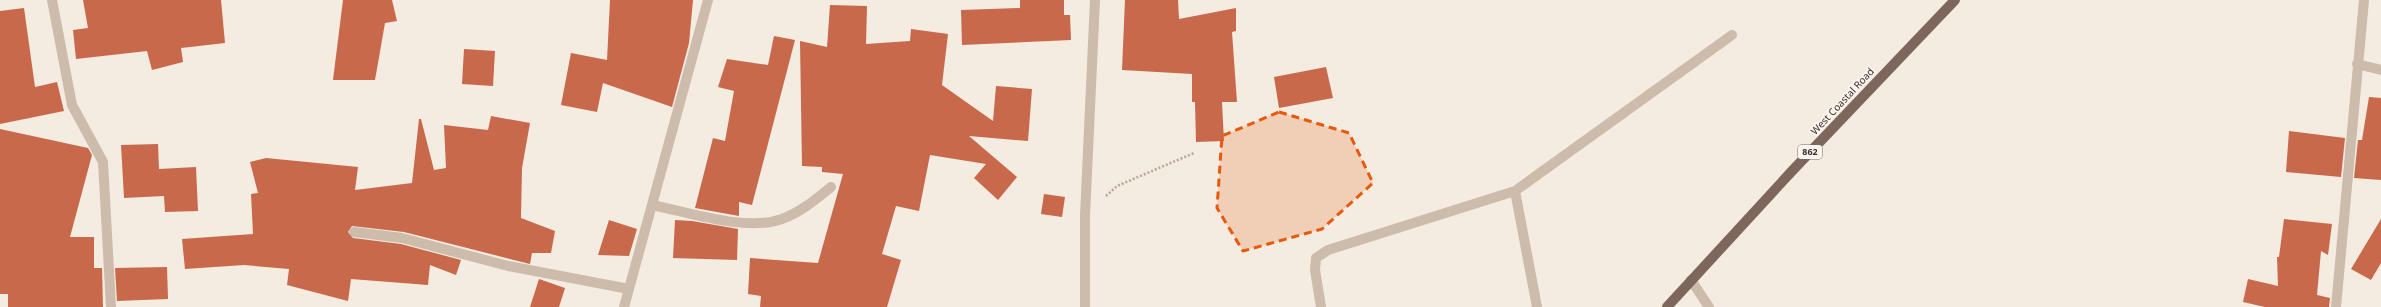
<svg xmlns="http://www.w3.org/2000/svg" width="2381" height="307" viewBox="0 0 2381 307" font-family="'Noto Sans',sans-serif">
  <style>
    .building { fill: #c8694b }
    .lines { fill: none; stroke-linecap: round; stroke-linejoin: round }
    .path { stroke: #b9a596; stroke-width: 2.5; stroke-dasharray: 2 2; stroke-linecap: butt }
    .lane { stroke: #cdbbac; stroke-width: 10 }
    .street { stroke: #cdbbac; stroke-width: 10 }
    .primary { stroke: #7d675c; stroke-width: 10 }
    .marked { fill: #e8590c; fill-opacity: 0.2; stroke: #e8590c; stroke-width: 3; stroke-dasharray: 8 5; stroke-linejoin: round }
    .labels { text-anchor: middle; stroke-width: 4; stroke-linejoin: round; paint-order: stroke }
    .shield { fill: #fbf5ee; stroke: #756b66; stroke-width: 1 }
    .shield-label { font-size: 9px; font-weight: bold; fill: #3b302b }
    .street-label { font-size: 10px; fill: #3b302b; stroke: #fbf5ee }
  </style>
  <rect width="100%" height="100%" fill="#f4ebe1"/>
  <path class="building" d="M83,0h138l4,43 -44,5 2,14 -31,8 -5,-19 -71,8 -3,-29 15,-2z
    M343,0h49l5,21 -12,2 -10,57h-42z
    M610,0h83l-4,43 -17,64 -69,-24 -6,29 -36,-7 10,-52 36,7z
    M1020,0h44v15h6l1,25 -109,5 -1,-35 59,-2z
    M1125,0h53l1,19 57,-11v23l-4,1 5,70h-15l2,39 -28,1 -1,-40h-3v-28l-70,-4z
    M830,5l37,1 -1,38 44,-3 1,-12 37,5 -6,51 51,36 3,-35 36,3 -4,52 -59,-5 48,41 -19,23 -24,-22 12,-14 -56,-9 -11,56 -23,-5 -14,48 19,6 -14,47h-127l1,-11 -13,-2 2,-36 68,5 25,-89 -21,-2v-5l-20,-1 -2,-125 27,6z
    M24,8l11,79 22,-5 7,29 -64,13v-113z
    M774,36l21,4 -43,165 -13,-3v14l-44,-8 18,-70 12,3 9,-50 -16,-4 9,-28 41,6z
    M464,49l31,2 -2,35 -31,-2z
    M1326,67l7,31 -54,10 -5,-31z
    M2369,97l12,1v82l-27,-2 4,-38h4z
    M491,116l39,7 -8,45 -1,50 34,13 -4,22h-19l-2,11 -126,-32 -52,-6 -4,6 5,6 48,6 60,16 -5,15 -26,-10 -2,20 -77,-6 -3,22 -61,-16 2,-16 -45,-4 -59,4 -3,-30 71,-5 -2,-40 7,-1 -8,-31 16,-4 92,9 -3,23 57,-7 7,-64h2l13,51 12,-2 -2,-43 44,5z
    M0,129l88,19 4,7 -22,82h24v31h8l1,39h-95v-13h-8z
    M2289,131l56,7 -4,39 -55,-5z
    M158,144l1,25 37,-2 2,44 -33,1 -1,-16 -40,2 -3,-53z
    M1044,194l21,3 -3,20 -21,-3z
    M2284,219l48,5 -4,31 -7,-4 -4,44 13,3 -1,9h-64l-22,-5 5,-23 30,7 -1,-29h2z
    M2381,219v44l-10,17 -20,-11z
    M609,220l28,9 -8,27 -31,-1z
    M675,220l17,1 46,8 -1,31 -64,-2z
    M167,267l1,32 -51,2 -2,-33z
    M539,279l26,9 -6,19h-29z"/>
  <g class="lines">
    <path class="path" d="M1106,196l11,-10 77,-33"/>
    <path class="lane" d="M1515,191l22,116
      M1691,280l18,27
      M1321,307l-6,-37 1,-12 12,-8 187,-59 217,-156"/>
    <path class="street" d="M52,0l20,105 31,57 8,145
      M2357,64l24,6
      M652,205c36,7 94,27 130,14 19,-7 34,-20 49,-32
      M354,232l48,6 106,28 121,23
      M624,307l84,-307
      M1085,307v-91l10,-216
      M2336,307l28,-307"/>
    <path class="primary" d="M1667,307l125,-136 163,-171"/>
  </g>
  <path class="marked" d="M1279,112l70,21 24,50 -51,46 -79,22 -26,-43 5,-72z"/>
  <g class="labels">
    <rect class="shield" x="1798" y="145" width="24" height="14" rx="3"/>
    <g class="shield-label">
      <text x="1810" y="155">862</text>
    </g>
    <g class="street-label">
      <text transform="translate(1842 101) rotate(-47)" y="4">West Coastal Road</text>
    </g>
  </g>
</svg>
